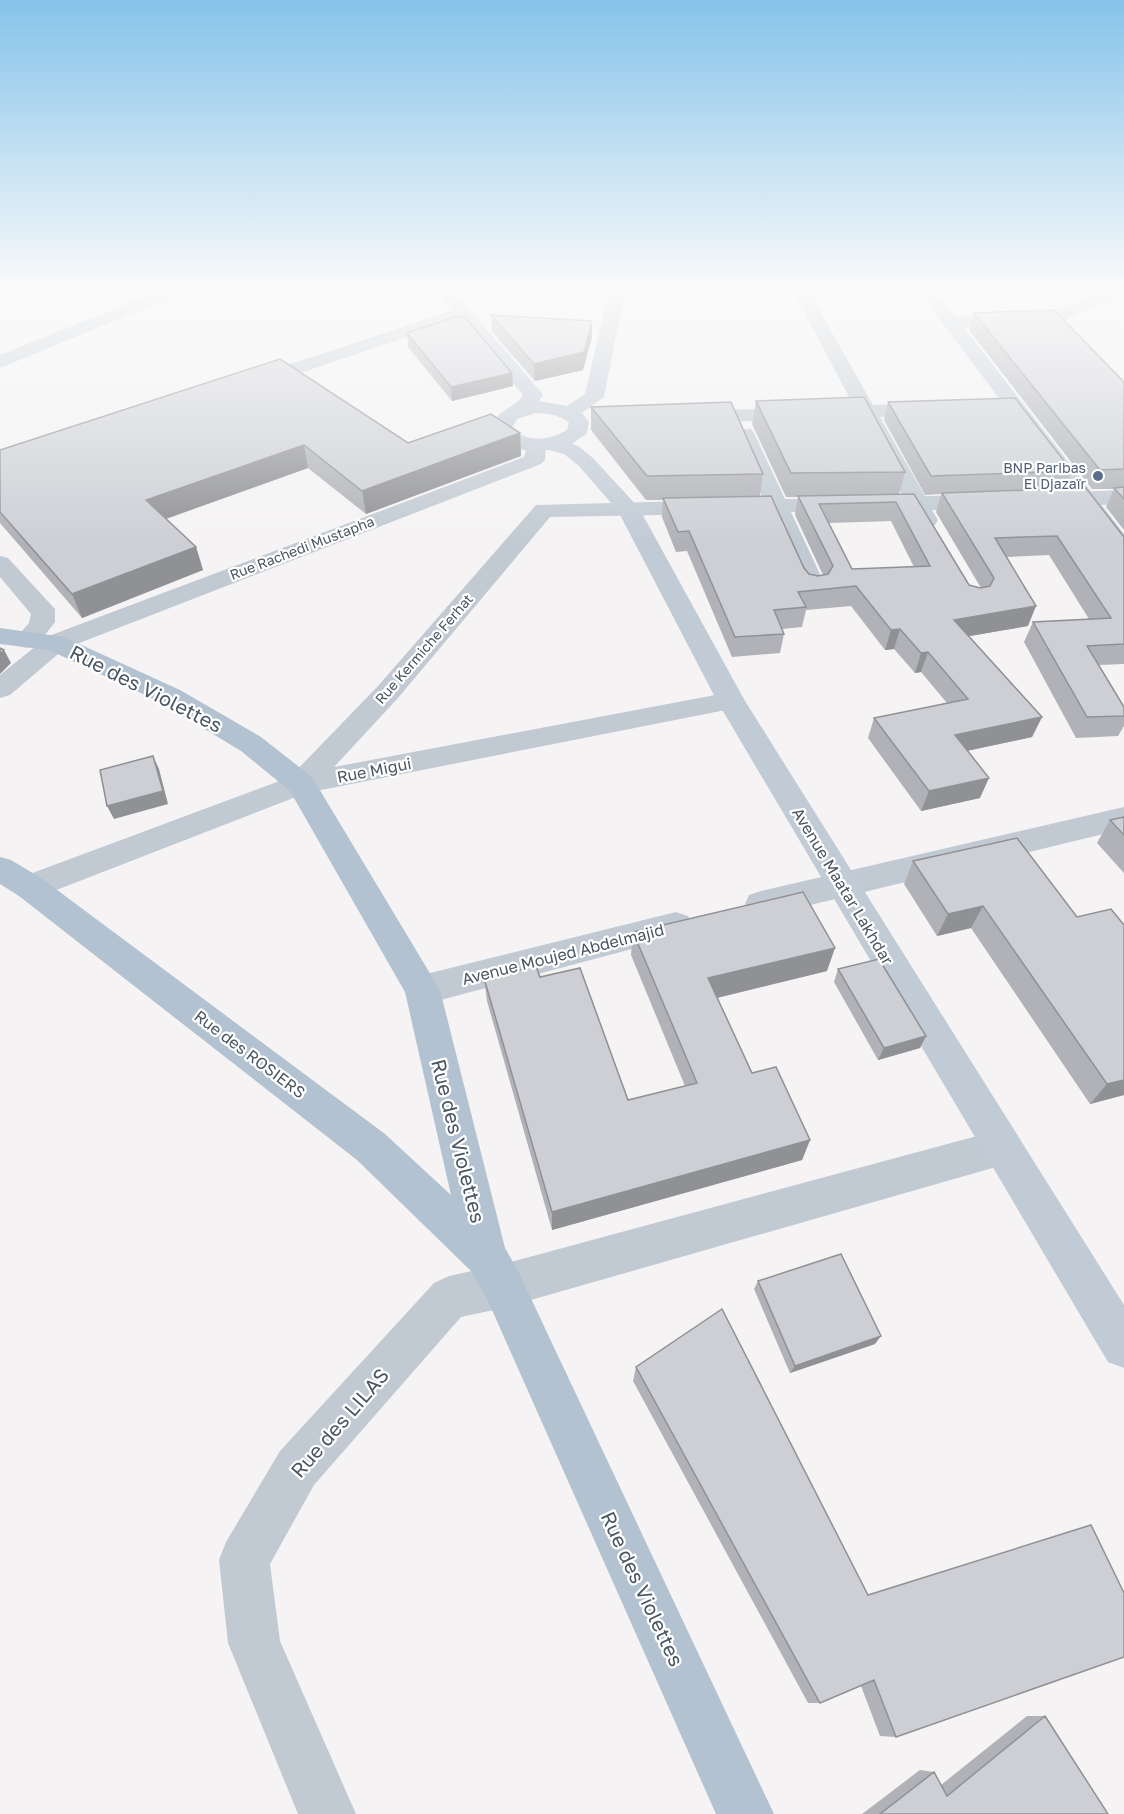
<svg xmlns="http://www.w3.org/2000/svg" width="1124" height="1814" viewBox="0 0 1124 1814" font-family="'Golos Text',sans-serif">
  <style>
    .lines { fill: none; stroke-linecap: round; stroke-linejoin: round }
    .minor { fill: #c1cad2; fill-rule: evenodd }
    .secondary { fill: #c1cbd6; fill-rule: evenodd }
    .primary { fill: #b3c2d1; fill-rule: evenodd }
    .wall { fill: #b0b2b7; fill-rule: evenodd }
    .shaded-wall { fill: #909195 }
    .building { fill: #cdcfd5; stroke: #909195; stroke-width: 1.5; fill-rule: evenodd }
    .service-dot { fill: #5c6f8a; stroke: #fff; stroke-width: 2 }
    .labels { text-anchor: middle; stroke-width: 4.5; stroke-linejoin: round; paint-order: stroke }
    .far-service-label { font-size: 14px; fill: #4e5e75; stroke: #fff; text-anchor: end }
    .far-street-label { font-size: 14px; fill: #4a5661; stroke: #fff }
    .street-label { font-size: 16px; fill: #4a5661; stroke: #fff }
    .near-street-label { font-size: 20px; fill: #4a5661; stroke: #fff }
  </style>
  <rect width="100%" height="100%" fill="#f5f3f3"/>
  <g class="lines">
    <path class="minor" d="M161,290h23l-2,3 -182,75v-13z
      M792,290h16l65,115 58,-2 7,2 3,4 -3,4 -7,2 -51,2 45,79 59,-1 8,2 3,5 -3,5 -60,3 6,10 -3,5 -8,2 -8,-2 -9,-15 -119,2 35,75 -3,5 -9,2 -9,-2 -3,-5 -33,-74 -219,4 -152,181 -64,69 397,-75 10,3 4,6 -4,6 -435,86 -265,103 -11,3 -11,-3 -5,-9 5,-9 271,-101 88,-91 158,-181 227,-6 -29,-66 3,-4h14l3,4 31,66 118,-2 -43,-80 -168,6 -7,-2 -3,-4 3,-4 7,-2 162,-5z
      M1102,290h22l-2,3 -68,32 -104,2 -6,-1 -3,-4 3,-4 6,-1 101,-2z
      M463,307l6,1 3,4 -3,4 -210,71h-14l-2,-4 2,-4z
      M536,439l7,2 3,4 -1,15 -4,4 -477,185 -54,46 -10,3v-23l36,-29 -9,2 -9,-2 -4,-6 15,-17 2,-9 -31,-37v-21l8,2 47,51v13l-18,23 9,-8 478,-180 5,-16z
      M1124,490v14l-73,3 -8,-2 -3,-5 3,-5 8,-2z
      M1124,807v22l-363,88 -12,-4 -4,-9 4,-9 12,-4z
      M676,912l12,4 5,9 -5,9 -266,71 -12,-5 -6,-10 6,-10 12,-5z
      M1003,1129l14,5 6,13 -6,13 -14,5 -500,143 -42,9 -147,168 -44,79 10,77 76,173h-58l-70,-171 -9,-83 7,-18 54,-91 154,-168 15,-7 54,-12z"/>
    <path class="secondary" d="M436,290h17l87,101 3,4 -4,6 28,5 18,-12 24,-104h16l-21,107 -22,16 7,9 -2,11 -15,11 6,2 15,12 46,50 106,193 379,604v63l-16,-6 -391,-661 -99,-190 -39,-45 -15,-12 -15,-4 -22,1 -17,-5 -9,-5 -9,-12c5,-22 21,-18 31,-34zM536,413c13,1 23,1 33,10l-2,7c-16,10 -40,14 -55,-2l5,-9z
      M918,290h17l189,244v23l-8,-2z"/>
    <path class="primary" d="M0,628l64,9 116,53 81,47 51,40 128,213 65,258 13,23 256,543h-58l-228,-513 -17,-30 -114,-111 -338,-264 -19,-12v-27l11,3 30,18 344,256 66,61 -46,-203 -115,-201 -49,-40 -81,-49 -111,-52 -49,-6z"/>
  </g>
  <path class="wall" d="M974,313l150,69v148l-18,-23 8,-18h-22l-123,-159z
    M491,315l101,6v16l-9,33 -48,11 -43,-49z
    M407,333l105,40 1,13 -61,15 -44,-54z
    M756,401l149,71 -6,22 70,91 11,3h1l-45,-76 5,-18 -16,1 -41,-75 4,-18 184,69 -7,18 59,48v127l-25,1 25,42v19l-6,10 -42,2 -52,-96 9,-20 56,-3 -40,-64 -42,2 21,69 -59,10 73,81 -10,20 -65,14 13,47 -59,13 -53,-73 6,-20 73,-15 -26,-31 -6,1 -21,-24 -9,1 -34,-44 -45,4 -4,17 -20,2 2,5 -4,19 -48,4 -45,-106 -11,1 -14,-35 1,-17h-17l-55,-70v-23l172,67 -3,22 49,78 9,2 5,-1 -28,-60 3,-18h-12l-34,-73zM891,521l23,46 -62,2 -23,-46z
    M520,433l1,23 -155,58 -58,-46 -142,51 30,28 7,23 -121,48 -82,-95v-73l408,-7z
    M1124,817v56l-27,-30 13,-23z
    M913,861l164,56 47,8v170l-34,9 -119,-176 -34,8 -33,-52z
    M633,932l194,39 -110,27 35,75 58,67 -8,20 -250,70 -65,-229 -3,-23 56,-1 88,123 57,-14 -54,-131z
    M838,969l88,67 -6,12 -42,12 -44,-78z
    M758,1281l117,63 -85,29 -36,-84z
    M636,1367l232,228 28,142 -16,-1 -19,-50 -41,17h-12l-175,-322z
    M1027,1716h18l63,98h-246l58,-44 14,2 7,13z"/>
  <path class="shaded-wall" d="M592,321v16l-9,33 -48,11 -1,-17z
    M512,373l1,13 -61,15 -1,-14z
    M520,433l1,23 -155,58 -4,-23z
    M304,445l4,23 -154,55 -8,-23z
    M196,547l7,23 -121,48 -10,-24z
    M1036,606l-8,20 -81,14 7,-20z
    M900,629l-6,20 -9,1 6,-20z
    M4,650l7,13 -11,11v-20z
    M928,652l-7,20 -6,1 6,-20z
    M1042,717l-10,20 -85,18 8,-20z
    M153,756l6,13 9,35 -54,15 -7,-13z
    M989,778l-9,20 -59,13 8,-20z
    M983,906l-12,22 -34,8 11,-22z
    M835,948l-8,23 -123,30 4,-23z
    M926,1036l-6,12 -42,12 6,-12z
    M1124,1080v15l-34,9 17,-20z
    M810,1140l-8,20 -250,70v-18z
    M881,1336l-6,8 -85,29 5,-7z"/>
  <path class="building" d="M1054,310l70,72v87l-24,1 -126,-157z
    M491,315l101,6 -8,31 -50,12z
    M455,317h10l47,56 -61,14 -44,-54z
    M280,359l128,84 83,-29 29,19 -158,58 -58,-46 -158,55 50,47 -124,47 -72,-82v-62z
    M864,397l41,75 -114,1 -35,-72z
    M1015,398l57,73 -141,5 -43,-74z
    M731,402l32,72 -116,2 -56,-69z
    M1124,487v12l-10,-11z
    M1086,488l38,49v107l-37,2 37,61v9l-37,1 -54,-95 78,-4 -54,-82 -62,2 41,68 -82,14 88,97 -87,18 34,43 -60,13 -55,-73 94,-19 -40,-47 -7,1 -21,-24 -9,1 -35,-44 -58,6 8,15 -32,3 10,24 -49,3 -46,-106 -11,1 -15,-34 108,-2 33,72 5,6 9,2 10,-2 5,-8 -35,-70 116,-2 55,91 11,3 10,-2 4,-8 -52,-85zM896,502l34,64 -78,3 -33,-65z
    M0,648l4,2 -4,4z
    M153,756l10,35 -56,15 -7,-36z
    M1124,817v18l-14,-15z
    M1017,838l60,79 34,-8 13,16v155l-17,4 -124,-178 -35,8 -35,-53z
    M803,892l32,56 -127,30 44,95 24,-6 34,73 -258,72 -68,-234 52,-12 4,11 40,-9 48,132 69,-17 -64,-151z
    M879,959l47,77 -42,12 -46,-79z
    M841,1254l40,82 -86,30 -37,-85z
    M722,1309l146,286 223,-70 33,68v64l-228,80 -22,-57 -54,23 -184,-336z
    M1045,1716l63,98h-228l54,-42 13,24z"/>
  <linearGradient id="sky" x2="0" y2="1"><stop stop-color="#85c3ea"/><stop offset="0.53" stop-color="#fafafa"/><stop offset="1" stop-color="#fafafa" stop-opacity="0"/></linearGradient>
  <rect width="1124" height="544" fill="url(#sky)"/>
  <circle class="service-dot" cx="1098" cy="476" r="6"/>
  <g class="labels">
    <g class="far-service-label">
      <text x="1086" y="473">BNP Paribas<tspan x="1086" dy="16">El Djazaïr</tspan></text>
    </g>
    <g class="far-street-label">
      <text transform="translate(302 548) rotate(-21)" y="5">Rue Rachedi Mustapha</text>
      <text transform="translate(424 649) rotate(-49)" y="5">Rue Kermiche Ferhat</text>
    </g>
    <g class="street-label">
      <text transform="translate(374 770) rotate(-11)" y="6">Rue Migui</text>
      <text transform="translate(843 886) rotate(59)" y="6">Avenue Maatar Lakhdar</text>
      <text transform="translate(563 954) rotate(-14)" y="6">Avenue Moujed Abdelmajid</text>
      <text transform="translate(250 1054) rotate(37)" y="6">Rue des ROSIERS</text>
    </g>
    <g class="near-street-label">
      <text transform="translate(146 689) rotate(27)" y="7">Rue des Violettes</text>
      <text transform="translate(458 1141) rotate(76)" y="7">Rue des Violettes</text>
      <text transform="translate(340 1423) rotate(-49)" y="7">Rue des LILAS</text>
      <text transform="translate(642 1589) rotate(65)" y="7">Rue des Violettes</text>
    </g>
  </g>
</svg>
